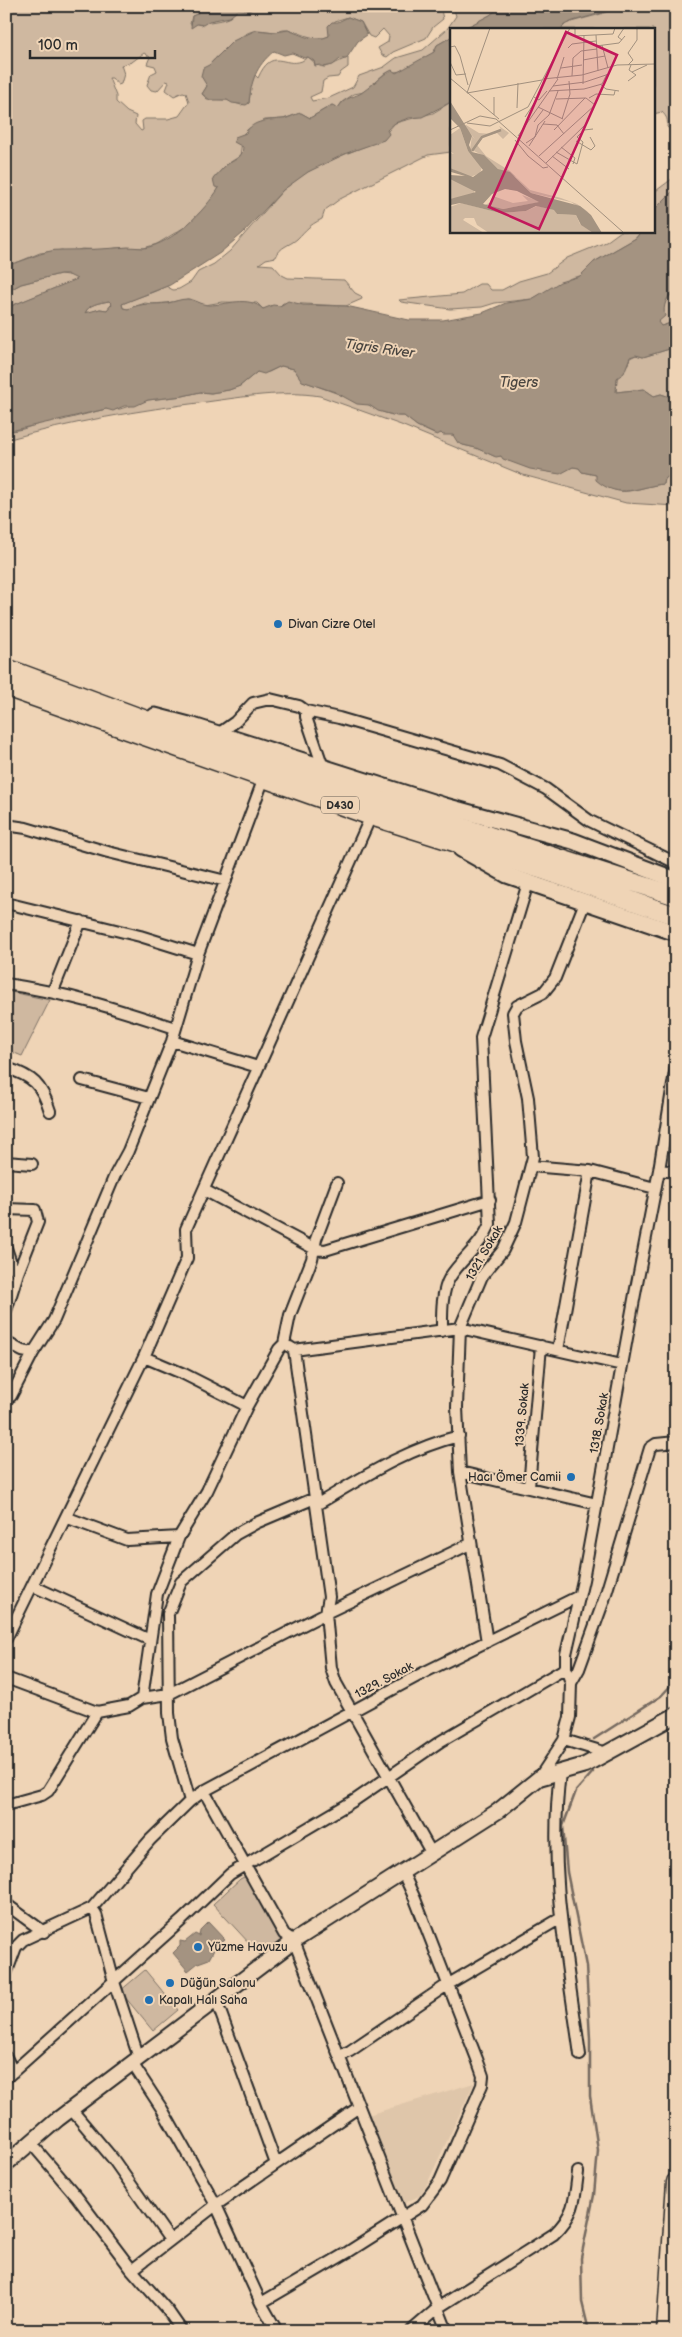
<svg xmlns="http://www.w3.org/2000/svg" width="682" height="2337" viewBox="0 0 682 2337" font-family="'Balsamiq Sans',sans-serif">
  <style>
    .built { fill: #dfc6aa }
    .green { fill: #cfb8a0; stroke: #7d7266; fill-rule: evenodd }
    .water { fill: #a49381; stroke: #74695f; fill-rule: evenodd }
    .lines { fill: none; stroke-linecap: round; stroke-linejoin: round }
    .stream { stroke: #74695f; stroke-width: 2.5 }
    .street-casing { stroke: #2b2b2b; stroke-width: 14 }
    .secondary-casing { stroke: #2b2b2b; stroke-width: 18 }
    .primary-casing { stroke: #2b2b2b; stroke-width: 19 }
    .highway-casing { stroke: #2b2b2b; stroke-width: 21 }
    .street { stroke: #efd4b6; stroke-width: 10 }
    .secondary { stroke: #efd4b6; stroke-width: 14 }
    .primary { stroke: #efd4b6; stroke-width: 15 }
    .highway { stroke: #efd4b6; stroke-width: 18 }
    .poi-dot { fill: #1f6fb2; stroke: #efd4b6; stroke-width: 2 }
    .labels { text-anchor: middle; stroke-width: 4; stroke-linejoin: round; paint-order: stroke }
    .shield { fill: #efd4b6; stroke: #665e55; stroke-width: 1 }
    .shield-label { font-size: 11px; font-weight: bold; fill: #2b2b2b }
    .poi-label { font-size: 12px; fill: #2b2b2b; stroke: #efd4b6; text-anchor: start }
    .street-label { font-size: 12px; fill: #2b2b2b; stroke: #efd4b6 }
    .water-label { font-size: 14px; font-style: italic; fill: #494540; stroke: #efd4b6 }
    .inset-river { fill: none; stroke: #a49381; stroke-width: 2.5 }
    .inset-road { fill: none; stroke: #a1907e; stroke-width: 1 }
    .view { fill: #c2185b; fill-opacity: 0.15; stroke: #c2185b; stroke-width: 2.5 }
    .inset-edge { fill: none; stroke: #2b2b2b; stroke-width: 2.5 }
  </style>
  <rect width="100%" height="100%" fill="#efd4b6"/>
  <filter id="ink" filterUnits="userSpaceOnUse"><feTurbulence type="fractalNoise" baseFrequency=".02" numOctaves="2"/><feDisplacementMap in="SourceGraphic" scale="10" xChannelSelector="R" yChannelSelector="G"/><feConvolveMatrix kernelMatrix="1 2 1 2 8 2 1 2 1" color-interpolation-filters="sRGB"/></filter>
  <g filter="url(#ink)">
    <path class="built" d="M474,2083l-48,103 -7,10 -14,7 -6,-7 -31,-81z"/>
    <path class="green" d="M6,6h193l-2,8 -5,2 -2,8c6,0 32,-3 38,-6 4,-2 6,-6 9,-8 7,-3 12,2 19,-4h190l-5,4 2,9 -10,8 -7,11 -33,14 -6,5 -5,-2 -4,-7 10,-6 1,-6 -6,-7 -9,9 -5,-2 -8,-14 -13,-5 -13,4 -6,15c-15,8 -31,-7 -45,-6 -3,0 -5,2 -7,2 -10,0 -18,-4 -27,0 -11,4 -17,12 -25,18 -10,8 -18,15 -23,28l3,2 2,6 -5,8 5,5 20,1 14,5 8,-2 2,-18 4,-10 3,3c14,-32 26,-10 44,-17 2,-1 4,-3 6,-4 3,2 7,7 10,8 8,6 21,-5 30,-7v9l-7,5 -3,5 -10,1 -5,3 -2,11 -11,5 2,4 17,-3 24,-11 6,-11 25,-9 12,-9 27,-8 24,-21 9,-13 -3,-10h48l-11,9 -22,12 -17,2v8l-14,8 -3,7 -11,8 -21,11 -17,2 -21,19 -10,2 -12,8 -4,6 -6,-3 -22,13 -9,-5 -18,6 -18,1 -17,9 -5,5 -3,22 -14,9 -13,14 6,9 -7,12 -24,25 -31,19 -13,4h-28l-11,2 -23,-1 -14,3 -6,-2 -22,3 -29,12 -5,-1zM144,53l6,4 -3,7 8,2 2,5 -6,3 -4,11 4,5 6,1 9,-10 3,1 -3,8 8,6 9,-4 3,1 3,9 -10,14 -11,3h-23l-3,2 1,9 -2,1 -6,-7 1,-8 -9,-4 -11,-10v-6l-7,-18h3l6,7 3,-1 3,-10 -3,-9 11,-3z
      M627,6h49v117h-2l1,5 -5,2 -3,-3c1,-7 0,-10 -5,-15l-9,2v-85h-92l6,-6 34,-9 8,-4z
      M451,102v50l-23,3 -88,44 -15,11 -3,9c-14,7 -15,10 -25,20 -8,7 -17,7 -21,18l-10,2 -7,5 14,1 9,10 6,3 56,2 11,13 6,3 1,3 -16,7 -63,-3 -3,3 -17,3 -6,-6 -35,-1 -17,3 -17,-6 -22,4 -15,1 -6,-1 -17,6 -5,-1 -1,-4c14,-7 30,-10 44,-18l7,4 6,-1 12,-7 7,-10 16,-8 16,-13 53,-61 18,-14 20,-12 59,-24 15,-17 38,-10z
      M676,176c0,18 -11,23 -23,35v-18z
      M621,231h20l-5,7 -42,24 -14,14 -9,2 -39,21 -37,4 -13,4 -32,2 -49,-7 -2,-2 63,-6 17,-10h7l5,6h11l17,-9 28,-8 20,-15 39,-16z
      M60,274l15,2 3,3 -72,29v-16l15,-8z
      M676,289v36l-5,-2 -10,3 -4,-4 9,-21z
      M109,301l3,3 -5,6 -7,-1 -15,5c3,-11 15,-11 24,-13z
      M676,347v52l-15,-5 -7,2 -10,-7 -28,3 1,-15 11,-13 2,-6 6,-3 7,2z
      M281,366l13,3 9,12 66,24c9,6 24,12 35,11l13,10 17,8 7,-1 12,2 10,10 13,3 18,8h8l24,11 30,6 17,-6 6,1 3,4 14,3c22,29 40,11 68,9l1,-6 4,-2 7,5v25l-50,-3 -103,-28 -122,-50 -81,-29c-37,-6 -77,1 -114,6 -67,8 -135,20 -200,38v-8l17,-3 26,-9 10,1 47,-12h14l28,-9 35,-4 17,-4 11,1 18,-3 11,-4 17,-14h12z
      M6,991l44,9 -28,56 -10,-4 -3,8h-3z
      M244,1877l5,1 35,63 -22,16 -49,-53 27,-25z
      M145,1970l33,40 -25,21 -33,-40z"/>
    <path class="water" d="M199,6h57l-7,5 -11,-1 -8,7 -21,4 -6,4 -6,-1 -6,4 1,-12 5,-2z
      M501,6h126l-54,15 -9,4 -3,4h-98l27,-14z
      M348,17l13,5 6,13 -9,6 -12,18h-6l-7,6 -9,2 -4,-2 -5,1 -1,-5 -6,-4 -4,1 -12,-5 -8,2 -10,-4c-18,15 -23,30 -25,52l-3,2 -14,-2 -5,-3h-17l-8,-6 5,-8 -6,-10 2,-8 6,-3 24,-24 23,-11 20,2 12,-2 18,7 17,1 6,-2 -1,-10 4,-4h6z
      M451,37v65l-29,15 -13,1 -14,5 -8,7 2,4 -5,6 -37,13 -39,19 -25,18 -40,43 -23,20 -50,32 -48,19 1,4 5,1c14,-7 25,-4 40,-6 6,-1 12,-4 19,-4 8,0 14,6 22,6 18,0 39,-10 54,4l10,-4 7,1 8,-5 15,4 43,1 63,14h34l39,-7 24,-10 26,-4 28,-17 20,-6 14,-14 42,-24 5,-7h12v-20l23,-23v101c-9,6 -14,18 -11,27l-7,6 3,4 10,-3 5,2v22l-33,10 -7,-2 -6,2 -6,16 -7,5 -1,14 28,-3 10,7 7,-2 15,5v82l-7,-5 -4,3 -1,5c-25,2 -44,17 -68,-4v-5l-14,-3 -3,-4 -6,-1 -13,7 -30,-5 -27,-10 -2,-3 -5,1 -20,-9 -13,-3 -5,-2 -5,-8h-10l-2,-2 -4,2 -20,-9 -13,-10h-7l-19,-5 -9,-6 -12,-1 -22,-12 -33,-11 -8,-12 -13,-3 -17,8 -7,-2 -17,14 -11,4 -18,3 -11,-1 -17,4 -35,4 -13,6h-11l-11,5 -7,-2 -100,23v-124l71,-29 -10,-5h-7l-39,10 -15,8v-28c14,1 37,-15 55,-14 22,0 45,-1 67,-3 5,0 11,1 16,1 30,-5 60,-37 75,-60l-4,-1 -2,-8c4,-4 7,-8 11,-12 7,-7 19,-7 19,-20l-9,-5 1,-5 11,-4c6,-13 24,-13 36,-14 6,0 12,-5 19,-6l9,5 22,-13 6,3c8,-13 18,-10 26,-17 10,-7 17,-16 28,-21l4,3 38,-21 3,-7zM109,301l3,3 -5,6 -7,-1 -15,4c4,-9 14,-10 24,-12z
      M208,1922l17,18 -10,8 -6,11 -11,4 -10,8 -15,-18 7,-7v-5l5,1 10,-8 4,2 1,-6z"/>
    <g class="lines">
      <path class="stream" d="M594,1739l67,-43 15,-16
        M589,2331l-7,-29 -1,-44 13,-63 4,-45 -8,-54v-57l-4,-73 -19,-94 -4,-46 13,-35 17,-19"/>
      <defs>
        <path id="street" d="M306,711v6l17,50
          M218,734l17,-12 18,-19 17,-4 29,7 7,5 33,7 161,47 46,24 44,32 86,42
          M6,825l20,3 82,24 118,29
          M6,903l134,33 58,18
          M6,984c61,9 111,25 169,44
          M53,991l28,-70
          M172,1041l86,26
          M6,1068c27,8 36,17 44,43
          M82,1080l67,18
          M6,1162l26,2
          M531,1166l59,5 65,17
          M659,1170l17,2
          M204,1190l111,59 10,1 165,-50
          M6,1209l29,1 3,12 -20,51 -12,38
          M6,1248l6,18 6,7
          M442,1331c0,-16 -1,-39 8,-54 12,-19 31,-31 40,-53l-9,-186 47,-155
          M6,1342l16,9 11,2
          M290,1347l4,3 166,-22 162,37
          M294,1350l35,247 -3,16 5,55 5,15 96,171
          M558,1350l32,-179
          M144,1357l40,17 63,32
          M11,1396l22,-43 21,-33 61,-145 13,-24 44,-110 26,-87 66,-176
          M460,1472l137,32
          M529,1487l12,-141
          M316,1505c46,-27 90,-56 143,-69
          M68,1518l59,22 52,-3
          M33,1586l117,54
          M6,1639l138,-282 43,-99 -1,-29 185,-413
          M487,1642l-27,-170 -3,-65 3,-79 22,-52 21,-26 13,-28 17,-65 -5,-59 -12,-57 -3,-28 4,-7 26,-13 12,-15 30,-76
          M6,1678l91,34 32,-6 13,-8 27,-4 157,-81 144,-69
          M571,1683l8,-14 25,-69 46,-152 6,-4 20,-2
          M142,1698l15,-104 22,-57 28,-46 40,-85 32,-57 5,-5 6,-29 22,-56 4,-20 21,-56
          M564,1740l43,13
          M560,1773c-12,95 7,187 20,282
          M539,1778l25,-38 6,-23 1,-34 -5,-15v-14l17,-74 52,-286 24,-124 17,-104
          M204,1791l80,143 10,7 153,390
          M190,1801l-18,-63 -3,-25 -1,-99 13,-32 55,-48 20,-11 59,-25
          M6,1805l36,-10 6,-4 49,-79
          M6,1904l38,28
          M92,1908l4,6 18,68 25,76
          M6,1974l10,-27 7,-7 69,-32 58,-68 40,-39 14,-10 221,-119 154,-76
          M216,2000l60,164
          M340,2056l10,-5 97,-66 114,-67
          M6,2057l7,15
          M132,2063l30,46 54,96 45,98 16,28
          M6,2078l175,-157 49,-47 125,-74 86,-59 125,-73
          M71,2109l42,50 57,81
          M31,2143l46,54 55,73 36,41 14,20
          M132,2270l84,-65 143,-98
          M261,2303l87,-51 74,-47 18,-24 42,-96 1,-9 -6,-17 -62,-160 -12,-26
          M411,2331l28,-24 115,-73c21,-20 21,-35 24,-62"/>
        <path id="secondary" d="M6,2164l52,-45 236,-178 204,-130 41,-33 46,-13 91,-50"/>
        <path id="primary" d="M155,716l38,10 252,80 128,35 103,39
          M461,849l46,26 169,58"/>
        <path id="highway" d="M6,668l245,91 425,137
          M6,687l365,129 175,55 130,45
          M666,2331l10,-149"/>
      </defs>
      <use href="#street" class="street-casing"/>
      <use href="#secondary" class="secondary-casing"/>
      <use href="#primary" class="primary-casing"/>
      <use href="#highway" class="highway-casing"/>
      <use href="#street" class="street"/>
      <use href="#secondary" class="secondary"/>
      <use href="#primary" class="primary"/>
      <use href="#highway" class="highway"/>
    </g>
  </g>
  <g class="poi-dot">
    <circle cx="278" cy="624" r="5"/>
    <circle cx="571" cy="1477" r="5"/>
    <circle cx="198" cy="1947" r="5"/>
    <circle cx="170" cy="1983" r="5"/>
    <circle cx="149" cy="2000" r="5"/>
  </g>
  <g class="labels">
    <rect class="shield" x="321" y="796.5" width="38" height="17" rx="4"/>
    <g class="shield-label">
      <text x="340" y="809">D430</text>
    </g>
    <g class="poi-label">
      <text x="288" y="628">Divan Cizre Otel</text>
      <text x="561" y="1481" text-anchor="end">Hacı Ömer Camii</text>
      <text x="208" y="1951">Yüzme Havuzu</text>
      <text x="180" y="1987">Düğün Salonu</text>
      <text x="159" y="2004">Kapalı Halı Saha</text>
    </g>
    <g class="street-label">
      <text transform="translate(484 1253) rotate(-60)" y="4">1321. Sokak</text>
      <text transform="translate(522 1415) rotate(-85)" y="4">1339. Sokak</text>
      <text transform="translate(599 1423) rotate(-80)" y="4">1318. Sokak</text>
      <text transform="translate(384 1680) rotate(-28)" y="4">1329. Sokak</text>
    </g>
    <g class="water-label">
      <text transform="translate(380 348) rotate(8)" y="5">Tigris River</text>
      <text x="519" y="387">Tigers</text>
    </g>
  </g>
  <g transform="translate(450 28)">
    <rect width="205" height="205" fill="#efd4b6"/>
    <path d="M16,97l13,8 13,1 9,-5 -2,-3 10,7 -6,6 -6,-6 -14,4 -6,8 9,11 24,15 20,19 31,8 16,6 10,7 5,6 -21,-15 -40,-9 -15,-16 -18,-8 -13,-12v5l8,6 -8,-2 -3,-11 -12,-6 2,-13 3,3 -11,-13zM10,100l8,23 14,16 -3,10 -1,-3 -8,3 -20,-9v-15l4,1 -4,-3v-16zM0,151l28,9v2l-4,-1v4l-12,4 -12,2zM72,167l19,7 -38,7 -18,-4 6,-3 2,-6 20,7 15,-2zM11,175l39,10 26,-2 11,-5 18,4 2,4 19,1 4,9 13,9h-104l-12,-8 -3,-7h-9l-2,2 21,13h-33l-1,-26z" fill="#cfb8a0"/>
    <path d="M0,73l22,35 -3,9 3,7 12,3 14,14 12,3 21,21 49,13 11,9 11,18h-9l-12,-8 -5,-10 -19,-1 -3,-4 -18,-4 -10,5 -26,2 -40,-10 -9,2 -1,8v-14l26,-7 -26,-13v-4l15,1 -14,-4 -1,-4 23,9 10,-7 -15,-19 -8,-23 -10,-10zM55,161l12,2 22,11 -36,7 -20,-5 9,-10z" fill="#a49381" fill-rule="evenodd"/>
    <path class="inset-river" d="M22,123l10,-14 19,-7"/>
    <path class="inset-road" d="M125,0v8l38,-2 2,-6M146,7l2,36M172,12l-4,-3 6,-9M152,17l6,23M146,18l23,-3 6,-7M0,19l5,-1 5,10 8,29M118,20l4,-4 24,-3M133,32l22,-4M0,34l6,13 10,-1M178,37l5,-5 -5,-7 9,-13v-12M111,40l21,-3M182,44l15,-7M122,48l1,-18 8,-7 16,-2M0,50l49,41M93,51l39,-4 35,-10 38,-1M107,51l7,-22M178,53l8,-6 -7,-5 2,-5M133,56l1,-49M150,56l6,5 13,2M103,58l32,-4 24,-8M99,63l35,-2 18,-5 5,-10M17,65l75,-13M17,65l23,-65M84,69l5,3 8,-9M139,70l7,-4 18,1 1,-4M88,79l25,12M67,80l1,-25M44,87v-18M75,89l12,-18M112,91l8,-25 -1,-13M84,94l9,-12M17,95l23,3 38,-19 42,-79M93,96l14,1 7,9M0,102l30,-14 16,3 128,114M104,102l31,-32M68,108l40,-57M65,112l13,16 15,12 5,-1M126,113l15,9 4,-4 -5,-9M76,115l9,-6 3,-12 11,-10 9,-24M79,118l16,-25M111,119l14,11 -2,6M106,124l21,12 6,-22 -6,-5 7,-7 9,-1M89,128l56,-51 -9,-7 -30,1M102,128l17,13M96,135l39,-38"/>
    <path class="view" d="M116,4l51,23 -78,174 -50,-22z"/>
    <rect width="205" height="205" class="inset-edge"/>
  </g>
  <rect width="682" height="2337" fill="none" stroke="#efd4b6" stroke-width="25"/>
  <rect x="12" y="12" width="657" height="2312" fill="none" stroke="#2b2b2b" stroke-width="2" filter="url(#ink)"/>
  <path d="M30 50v8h125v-8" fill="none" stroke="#2b2b2b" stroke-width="2.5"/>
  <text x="38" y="50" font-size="15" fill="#2b2b2b" stroke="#efd4b6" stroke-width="4" paint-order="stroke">100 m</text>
</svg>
